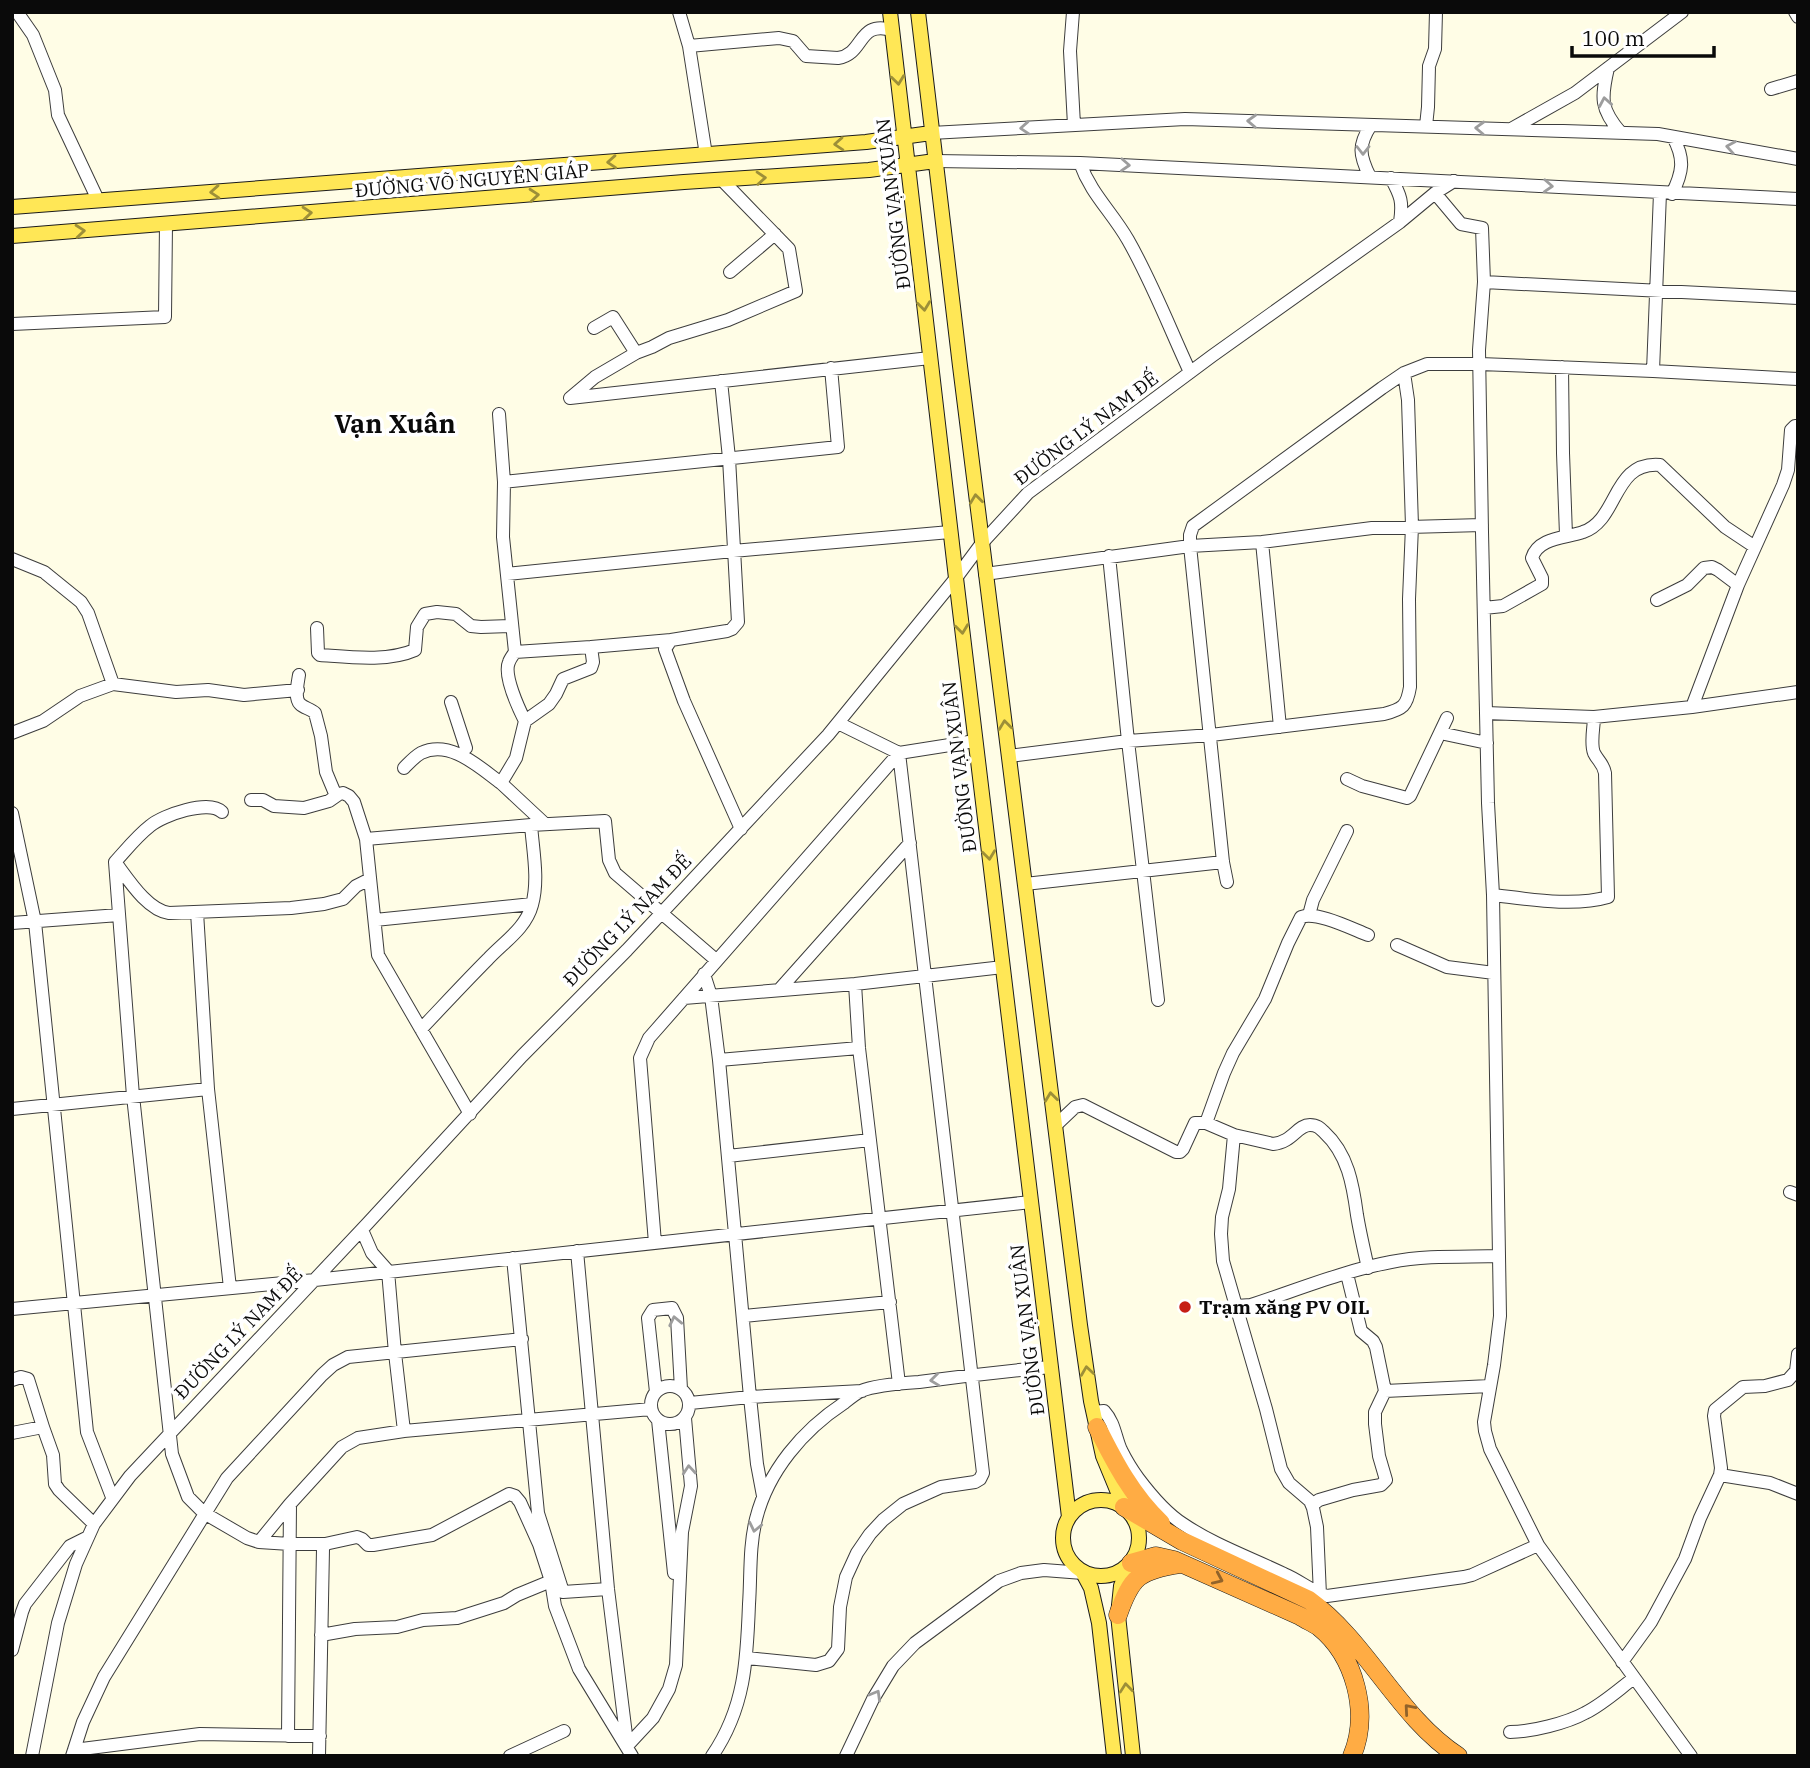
<svg xmlns="http://www.w3.org/2000/svg" width="1810" height="1768" viewBox="0 0 1810 1768" font-family="'IBM Plex Serif',serif">
  <style>
    .lines { fill: none; stroke-linecap: round; stroke-linejoin: round }
    .minor-casing { stroke: #3d3d3d; stroke-width: 14 }
    .major-casing { stroke: #1b1b1b; stroke-width: 16 }
    .highway-casing { stroke: #1b1b1b; stroke-width: 19 }
    .minor { stroke: #fff; stroke-width: 12 }
    .major { stroke: #ffe756; stroke-width: 14 }
    .highway { stroke: #ffac44; stroke-width: 18 }
    .oneway { stroke: #9d8f38 }
    .oneway2 { stroke: #9d9d9d }
    .oneway3 { stroke: #91632a }
    .poi-dot { fill: #c61e15; stroke: #fff; stroke-width: 2.5 }
    .labels { text-anchor: middle; stroke-width: 7; stroke-linejoin: round; paint-order: stroke }
    .street-label { font-size: 19px; fill: #0a0a0a; stroke: #fff }
    .poi-label { font-size: 19px; font-weight: bold; fill: #0a0a0a; stroke: #fff; text-anchor: start }
    .district-label { font-size: 26px; font-weight: bold; fill: #0a0a0a; stroke: #fff }
  </style>
  <rect width="100%" height="100%" fill="#fffde6"/>
  <g class="lines">
    <defs>
      <path id="minor" d="M17,12l16,23 22,55 3,25 40,85
        M679,12l10,34 17,109
        M1073,12l-3,39 4,74
        M1795,12l3,5
        M689,46l90,-8 14,3 13,15 32,2c27,-4 19,-38 54,-28
        M1608,68c-7,30 -8,41 13,65
        M1771,89l27,-8
        M1426,126l2,-19 1,-41 6,-17 1,-37
        M1511,129l64,-36 107,-81
        M931,133l254,-14 473,15 140,25
        M935,161l145,2 718,36
        M1080,163c11,31 32,49 48,77 24,42 42,89 62,132
        M1370,177c-11,-22 -12,-32 1,-52
        M1391,178c10,18 12,24 9,44
        M1672,194c11,-22 13,-35 1,-57
        M730,272l45,-38
        M1484,282l314,16
        M12,324l153,-7 1,-93
        M594,328l19,-11 23,36
        M1562,367l1,86 3,82
        M1653,371l7,-178
        M721,381l8,77 9,164 -6,7 -5,2 -56,9 -6,9 19,52 57,128
        M570,398l25,-21 41,-24 16,-6 17,-9 59,-18 68,-29 -7,-42 -66,-68
        M570,398l360,-40
        M499,414l5,68 -1,55 12,115 76,-5 2,15 -2,6 -28,11 -7,15 -7,10 -24,17 -9,37 -15,25 44,41
        M504,482l334,-35 -7,-79
        M1262,542l18,185
        M1109,556l19,185 30,259
        M12,559l32,13 37,30 7,11 25,71
        M507,574l226,-23 217,-19
        M985,574l205,-28 72,-4 110,-14 110,-3
        M1657,600l30,-15 17,-17 8,-1 6,3 20,15
        M1484,608l19,-2 39,-22v-6l-10,-20c6,-21 35,-20 51,-26 36,-12 29,-71 77,-67l65,62 30,20
        M317,628l1,25 2,2c29,2 68,7 95,-5l2,-23 8,-13 12,-2 19,2 15,12 10,1 31,-1
        M591,647l80,-7
        M515,652c-2,3 -5,7 -6,10 -6,13 10,47 16,59
        M299,675c-1,7 -5,23 1,29 4,4 11,5 15,9l6,23 5,36 10,24
        M451,702l15,46
        M1692,707l46,-122 45,-100 5,-15 3,-40 4,-4h3
        M1486,713l108,4 98,-10 106,-15
        M12,733l31,-12 37,-25 33,-12 63,8 32,-2 36,5 54,-5
        M1440,733l47,10
        M1009,756l119,-15 83,-6 173,-21c19,-5 23,-8 26,-27l-1,-88 3,-73 -4,-126 -4,-27
        M404,768c5,-5 10,-11 17,-15 29,-14 58,14 80,30
        M1347,779l15,7 45,12 3,-2 37,-78
        M251,800h12l11,6 30,2 25,-7 10,-7 4,-1 6,3 5,6 12,37 12,116 92,159
        M222,812c-13,-13 -59,3 -72,14 -13,10 -24,24 -35,36l18,234 39,358 16,43 16,16 43,25 12,4 31,2h35
        M12,813l23,109 52,510 25,65
        M366,839l165,-14
        M115,862c13,17 32,48 54,51l122,-5 33,-4 19,-5 13,-13 14,-7
        M1227,882l-4,-20 -33,-316v-11l3,-9 189,-138 22,-15 23,-9h53l173,7 145,8
        M1025,884l198,-22
        M1493,895c35,4 81,12 115,2l-3,-124c-2,-10 -7,-12 -11,-20 -4,-10 0,-26 0,-36
        M197,912l11,177 22,199
        M1309,915l4,-15 34,-69
        M375,920l157,-16
        M12,923l107,-8
        M1368,935c-16,-6 -51,-24 -67,-18l-13,26 -23,56 -32,54 -9,20 -18,50 28,12 -5,54 -7,28 -1,17 2,27 13,45 15,-1c46,-15 92,-34 140,-43 35,-7 72,-5 108,-6
        M1397,945l50,22 47,6
        M704,974l7,22 8,64 31,337 7,67 6,32
        M855,984l4,64 40,336
        M779,990l131,-147
        M684,998l171,-14 148,-17
        M421,1029c22,-23 44,-47 67,-70 16,-17 38,-31 44,-54 7,-25 1,-54 -1,-80l74,-4 4,39 6,13 101,87
        M719,1060l140,-12
        M12,1109l196,-20
        M1055,1126l20,-19 8,-2 93,47h4l3,-3 12,-26h11
        M1234,1135l39,9c20,-2 24,-19 37,-19 7,0 10,3 14,7 24,22 29,53 33,83 3,18 7,35 11,53
        M728,1156l142,-16
        M1790,1192l8,3
        M362,1230l10,23 16,18 7,82 9,78
        M655,1243l-15,-185 9,-20 250,-285 76,-12
        M577,1251l31,338 19,154
        M513,1258l25,255 25,79 45,-3
        M1236,1306l30,103 15,60 8,14 21,18 3,7 4,19 3,68
        M12,1309l303,-29 716,-78
        M744,1316l146,-14
        M12,1380l9,-3 7,2 15,48
        M651 1405a19 19 0 1 1 38 0a19 19 0 1 1-38 0Z
        M1385,1391l105,-5
        M656,1392l-8,-74 5,-8 19,-2 5,10 4,71
        M690,1403l60,-6 112,-6
        M1093,1412l11,-1c11,12 11,26 17,39 5,10 11,20 17,28 12,16 28,35 45,46 31,21 68,34 101,50 15,6 28,18 43,22l137,-19 8,-2 66,-30 -48,-96 -5,-18 -1,-9 10,-57 6,-49 -7,-421 -5,-92 -6,-271 -3,-182 5,-68 -2,-54 -21,-4 -26,-31
        M658,1420l16,153
        M12,1433l31,-6 10,28 2,29 4,6 35,34
        M1720,1475l50,8 28,11
        M1312,1505l7,-5 34,-10 28,-5 5,-5 -7,-24 -4,-32v-12l10,-21 -9,-44 -3,-6 -12,-10 -14,-57
        M259,1542l31,-38 52,-57 16,-9 46,-7 247,-22
        M1538,1545l153,211
        M321,1635l34,-6 42,-2 26,-7 34,-2 47,-15 13,-8 34,-14
        M12,1650l10,-38 3,-8 45,-58 18,-9
        M747,1658l69,7 13,-4 9,-12 2,-42 6,-30 11,-24 13,-19 13,-14 20,-16 38,-17 34,-5 5,-3 3,-6 -84,-720 -61,-30
        M1622,1662l29,-40 34,-63 15,-41 20,-43 1,-7 -7,-52 1,-6 28,-23 22,-1 23,-6 8,-9 2,-17
        M1510,1732c21,0 57,-9 75,-19 18,-9 33,-23 49,-35
        M288,1736l2,-232
        M627,1746l26,-28 16,-29 7,-24 6,-133 9,-46 -6,-68
        M74,1750l126,-16 120,2
        M32,1756l26,-133 18,-59 18,-40 36,-48 237,-252 155,-168 105,-106 201,-215 128,-157 26,-35 46,-50 184,-137 188,-134 35,-29 19,-12
        M72,1756l11,-34 21,-45 123,-199 95,-103 11,-10 15,-8 174,-18
        M319,1756l4,-207 2,-5 32,-7 5,2 6,6h5l59,-10 77,-41 6,2 5,6 19,42 12,37 4,25 24,63 53,87
        M510,1756l54,-25
        M712,1756c33,-48 35,-96 37,-152 2,-28 0,-57 7,-85 12,-48 47,-89 88,-116 5,-4 11,-9 17,-12 14,-6 43,-8 58,-9 44,-6 88,-11 132,-15
        M846,1756l27,-57 20,-33 22,-23 84,-62 22,-8 23,-3 39,3"/>
      <path id="major" d="M890,12l66,566 113,939
        M918,12l42,354 120,959 11,76 12,55 21,51
        M12,207l854,-65 65,-9
        M12,236l672,-54 185,-12 66,-9
        M1063 1538a38 38 0 1 1 76 0a38 38 0 1 1-76 0Z
        M1130,1564l-9,22 -3,29 15,141
        M1083,1573l8,15 8,35 15,133"/>
      <path id="highway" d="M1097,1427c17,34 35,69 64,96
        M1124,1507l58,34 127,59c59,43 89,117 149,156
        M1131,1563l25,-7 18,4 126,56c6,4 13,7 19,11 36,29 51,86 33,129
        M1118,1615c13,-38 21,-45 62,-51"/>
    </defs>
    <use href="#minor" class="minor-casing"/>
    <use href="#major" class="major-casing"/>
    <use href="#highway" class="highway-casing"/>
    <use href="#minor" class="minor"/>
    <use href="#major" class="major"/>
    <use href="#highway" class="highway"/>
  </g>
  <defs><path id="oneway-chevron" d="M-2-3.5L2.5 0L-2 3.5" fill="none" stroke-width="1.6" stroke-linecap="round" stroke-linejoin="round" transform="scale(1.75)"/></defs>
  <g class="oneway">
    <use href="#oneway-chevron" transform="translate(898 80) rotate(83)"/>
    <use href="#oneway-chevron" transform="translate(839 144) rotate(176)"/>
    <use href="#oneway-chevron" transform="translate(612 162) rotate(176)"/>
    <use href="#oneway-chevron" transform="translate(761 178) rotate(-4)"/>
    <use href="#oneway-chevron" transform="translate(215 192) rotate(176)"/>
    <use href="#oneway-chevron" transform="translate(534 195) rotate(-5)"/>
    <use href="#oneway-chevron" transform="translate(307 213) rotate(-5)"/>
    <use href="#oneway-chevron" transform="translate(80 231) rotate(-5)"/>
    <use href="#oneway-chevron" transform="translate(924 306) rotate(83)"/>
    <use href="#oneway-chevron" transform="translate(976 499) rotate(-97)"/>
    <use href="#oneway-chevron" transform="translate(962 629) rotate(83)"/>
    <use href="#oneway-chevron" transform="translate(1005 725) rotate(-97)"/>
    <use href="#oneway-chevron" transform="translate(989 855) rotate(83)"/>
    <use href="#oneway-chevron" transform="translate(1051 1097) rotate(-97)"/>
    <use href="#oneway-chevron" transform="translate(1087 1371) rotate(-98)"/>
    <use href="#oneway-chevron" transform="translate(1126 1688) rotate(-96)"/>
  </g>
  <g class="oneway2">
    <use href="#oneway-chevron" transform="translate(1605 102) rotate(-100)"/>
    <use href="#oneway-chevron" transform="translate(1252 121) rotate(-178)"/>
    <use href="#oneway-chevron" transform="translate(1025 128) rotate(176)"/>
    <use href="#oneway-chevron" transform="translate(1480 128) rotate(-178)"/>
    <use href="#oneway-chevron" transform="translate(1731 147) rotate(-170)"/>
    <use href="#oneway-chevron" transform="translate(1363 150) rotate(90)"/>
    <use href="#oneway-chevron" transform="translate(1125 165) rotate(3)"/>
    <use href="#oneway-chevron" transform="translate(1548 186) rotate(3)"/>
    <use href="#oneway-chevron" transform="translate(675 1321) rotate(-102)"/>
    <use href="#oneway-chevron" transform="translate(935 1380) rotate(173)"/>
    <use href="#oneway-chevron" transform="translate(689 1470) rotate(-95)"/>
    <use href="#oneway-chevron" transform="translate(755 1527) rotate(102)"/>
    <use href="#oneway-chevron" transform="translate(876 1695) rotate(-60)"/>
  </g>
  <g class="oneway3">
    <use href="#oneway-chevron" transform="translate(1218 1579) rotate(24)"/>
    <use href="#oneway-chevron" transform="translate(1409 1709) rotate(-131)"/>
  </g>
  <circle class="poi-dot" cx="1185" cy="1307" r="7"/>
  <g class="labels">
    <g class="street-label">
      <text transform="translate(472 180) rotate(-5)" y="7">ĐƯỜNG VÕ NGUYÊN GIÁP</text>
      <text transform="translate(893 204) rotate(-97)" y="7">ĐƯỜNG VẠN XUÂN</text>
      <text transform="translate(1086 428) rotate(-37)" y="7">ĐƯỜNG LÝ NAM ĐẾ</text>
      <text transform="translate(959 767) rotate(-97)" y="7">ĐƯỜNG VẠN XUÂN</text>
      <text transform="translate(627 920) rotate(-46)" y="7">ĐƯỜNG LÝ NAM ĐẾ</text>
      <text transform="translate(1027 1330) rotate(-97)" y="7">ĐƯỜNG VẠN XUÂN</text>
      <text transform="translate(238 1333) rotate(-46)" y="7">ĐƯỜNG LÝ NAM ĐẾ</text>
    </g>
    <g class="poi-label">
      <text x="1199" y="1314">Trạm xăng PV OIL</text>
    </g>
    <g class="district-label">
      <text x="395" y="433">Vạn Xuân</text>
    </g>
  </g>
  <rect width="1810" height="1768" fill="none" stroke="#0a0a0a" stroke-width="28"/>
  <path d="M1572 46v10h142v-10" fill="none" stroke="#0a0a0a" stroke-width="3.5"/>
  <text x="1582" y="46" font-size="21" fill="#0a0a0a" stroke="#ffffff" stroke-width="5" paint-order="stroke">100 m</text>
</svg>
